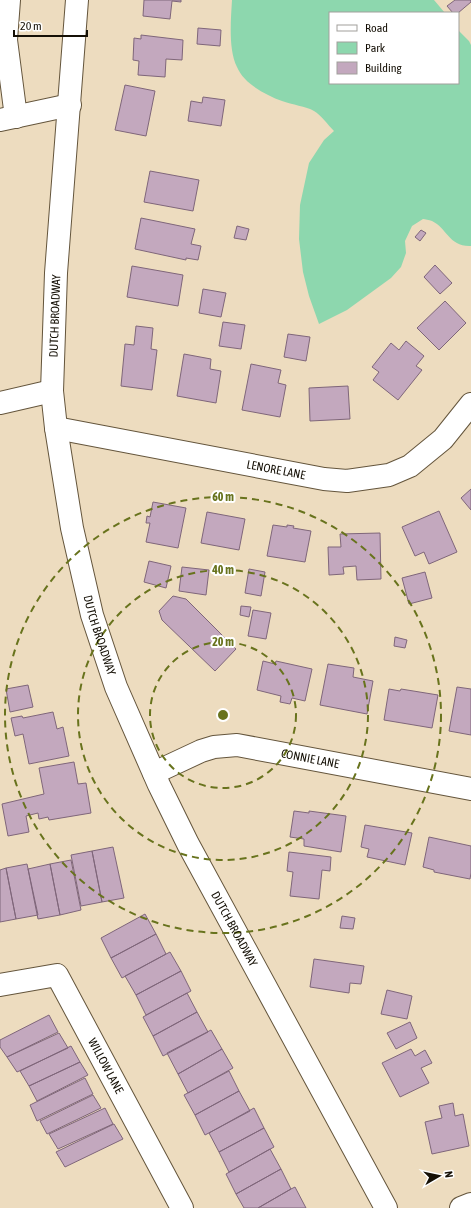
<svg xmlns="http://www.w3.org/2000/svg" width="471" height="1208" viewBox="0 0 471 1208" font-family="'Asap Condensed',sans-serif">
  <style>
    .green { fill: #8dd7ae }
    .building { fill: #c3a8be; stroke: #7f667a }
    .lines { fill: none; stroke-linecap: round; stroke-linejoin: round }
    .minor-casing { stroke: #64553c; stroke-width: 24 }
    .major-casing { stroke: #64553c; stroke-width: 24 }
    .minor { stroke: #fff; stroke-width: 22 }
    .major { stroke: #fff; stroke-width: 22 }
    .ring { fill: none; stroke: #68731d; stroke-width: 2; stroke-dasharray: 7 5 }
    .labels { text-anchor: middle; stroke-width: 4; stroke-linejoin: round; paint-order: stroke }
    .street-label { font-size: 12px; fill: #151006; stroke: #fff }
    .centre { fill: #68731d; stroke: #fff; stroke-width: 2 }
    .ring-label { font-size: 12px; text-anchor: middle; font-weight: bold; fill: #68731d; stroke: #fff; stroke-width: 4; stroke-linejoin: round; paint-order: stroke }
  </style>
  <rect width="100%" height="100%" fill="#eddcbf"/>
  <path class="green" d="M232,0h202l11,13h-115v70h128v-53l11,11 2,4v201c-22,1 -24,-18 -39,-25 -3,-1 -7,-2 -9,-2l-11,7 -7,15 1,12 -5,14 -10,11 -44,32 -28,14 -10,-28 -6,-24 -4,-33 1,-34 9,-42 15,-23 10,-9c-6,-6 -13,-16 -20,-20 -8,-5 -22,-6 -32,-10 -16,-6 -38,-17 -45,-34 -9,-18 -6,-48 -5,-67z"/>
  <path class="building" d="M144,0h37v2l-9,-1 -2,18 -27,-3z
    M455,0h16v2l-13,11h-5l-6,-7z
    M198,28l23,2 -1,16 -23,-2z
    M141,35l42,5 -1,20 -16,-1 -1,18 -27,-2 1,-14 -6,-1 1,-22 7,1z
    M125,85l30,6 -9,45 -31,-6z
    M203,97l22,3 -4,26 -33,-5 3,-20 11,2z
    M150,171l49,9 -6,31 -49,-9z
    M141,218l54,11 -4,15 10,2 -3,14 -12,-2v2l-51,-11z
    M237,226l12,3 -3,11 -12,-2z
    M421,230l5,3 -6,8 -5,-4z
    M435,265l17,18 -12,11 -16,-17z
    M132,266l51,9 -5,31 -51,-9z
    M203,289l23,4 -5,24 -22,-4z
    M445,301l21,22 -27,27 -22,-22z
    M223,322l22,3 -4,24 -22,-3z
    M136,326l17,2 -2,21 6,1 -5,40 -31,-4 4,-42 9,1z
    M288,334l22,3 -4,24 -22,-4z
    M406,341l18,15 -8,10 6,4 -24,30 -25,-20 6,-8 -7,-5 19,-24 8,7z
    M184,354l27,5 -1,10 11,2 -5,32 -39,-7z
    M251,364l30,6 -3,13 8,2 -6,32 -38,-7z
    M348,386l2,33 -40,2 -1,-33z
    M471,489v21l-10,-12z
    M153,502l33,6 -8,40 -32,-6 4,-19h-4l1,-7 3,1z
    M439,511l18,41 -28,12 -5,-12 -9,4 -13,-29z
    M207,512l38,7 -6,31 -38,-7z
    M273,525l14,2v-2l7,1 -1,2 18,3 -6,31 -38,-6z
    M380,533l1,46 -24,1 -1,-14 -13,1 1,7 -15,1 -1,-28h13l-1,-13z
    M149,561l22,5 -5,22 -22,-6z
    M182,567l27,3 -3,25 -27,-4z
    M249,569l16,3 -4,24 -16,-3z
    M425,572l7,26 -23,6 -7,-26z
    M173,596l13,3 50,50 -21,22 -53,-51 -3,-9z
    M241,606l10,1 -2,10 -9,-2z
    M253,610l18,3 -5,26 -18,-3z
    M395,637l12,3 -2,8 -11,-2z
    M263,661l12,3 1,-3 36,8 -7,32 -13,-3 -2,6 -10,-2 1,-6 -24,-6z
    M328,664l26,4 -1,9 20,4 -6,33 -47,-9z
    M28,685l5,22 -23,5 -4,-23z
    M457,687l14,2v46l-22,-4z
    M389,689l11,2 1,-2 37,6 -6,33 -48,-8z
    M53,712l4,17 6,-2 6,29 -40,8 -6,-30 -8,2 -4,-18 11,-2 1,2z
    M74,762l4,22 8,-1 5,30 -42,7 -1,-3 -9,2 -1,-6 -12,3 3,16 -21,4 -6,-32 42,-10 -5,-26z
    M294,811l15,2v-2l37,5 -5,36 -37,-6v-7l-14,-2z
    M365,825l47,8 -7,32 -38,-8 2,-8 -8,-2z
    M429,837l42,9v27l-1,6 -36,-7v-2l-11,-3z
    M113,847l11,51 -22,4 -10,-51z
    M92,851l10,51 -21,4 -10,-51z
    M289,852l42,5 -1,14 -8,-1 -3,29 -29,-3 3,-24 -6,-1z
    M71,860l10,50 -21,5 -10,-51z
    M27,864l11,51 -22,4 -10,-51z
    M50,864l10,51 -22,4 -10,-50z
    M6,868l10,51 -16,3v-52z
    M145,914l11,20 -45,24 -10,-20z
    M342,916l13,2 -2,11 -13,-1z
    M156,934l10,20 -44,24 -11,-20z
    M170,952l11,19 -45,24 -11,-19z
    M314,959l50,7 -3,18 -11,-1 -1,10 -39,-6z
    M181,971l10,20 -45,24 -10,-20z
    M387,990l25,6 -5,23 -26,-5z
    M187,993l10,19 -44,24 -10,-19z
    M197,1012l11,20 -45,24 -10,-20z
    M49,1015l9,17 -51,25 -7,-10v-7z
    M410,1022l7,16 -21,11 -9,-16z
    M211,1030l11,19 -44,25 -11,-21z
    M59,1033l9,15 -51,24 -10,-15z
    M71,1046l9,16 -51,24 -9,-15z
    M222,1049l11,19 -45,25 -10,-19z
    M411,1049l4,7 10,-6 7,13 -11,5 8,15 -29,14 -18,-34z
    M80,1062l8,13 -51,26 -8,-15z
    M229,1071l10,20 -44,24 -11,-20z
    M85,1078l8,16 -56,27 -7,-16z
    M239,1091l11,20 -45,24 -10,-20z
    M93,1095l8,13 -54,26 -7,-13z
    M453,1103l2,13 8,-2 6,32 -37,8 -7,-32 17,-4 -3,-12z
    M105,1108l8,16 -55,25 -9,-15z
    M254,1108l10,20 -45,24 -10,-19z
    M114,1124l9,15 -58,28 -9,-15z
    M264,1128l10,19 -45,25 -10,-20z
    M270,1149l11,20 -45,25 -10,-20z
    M281,1169l10,20 -33,19h-14l-8,-14z
    M295,1187l11,21h-48l33,-19z"/>
  <g class="lines">
    <defs>
      <g id="minor">
        <path d="M9,0l-3,40 10,77"/>
        <path d="M0,120l70,-15"/>
        <path d="M0,403l52,-12"/>
        <path id="s1" d="M56,428l268,51 23,2 42,-6 21,-9 33,-27 28,-35"/>
        <path id="s2" d="M154,773l47,-22 13,-4 23,-2 234,44"/>
        <path id="s3" d="M0,985l57,-10 125,233"/>
        <path d="M461,1208l10,-4"/>
      </g>
      <g id="major">
        <path id="s4" d="M77,0l-21,273 -4,118 4,37 16,100 20,87 24,72 43,98 29,59 198,364"/>
      </g>
    </defs>
    <use href="#minor" class="minor-casing"/>
    <use href="#major" class="major-casing"/>
    <use href="#minor" class="minor"/>
    <use href="#major" class="major"/>
  </g>
  <g class="ring">
    <circle cx="223" cy="715" r="73"/>
    <circle cx="223" cy="715" r="145"/>
    <circle cx="223" cy="715" r="218"/>
  </g>
  <g class="labels">
    <g class="street-label">
      <text transform="translate(55 316) rotate(-88)" y="4">DUTCH BROADWAY</text>
      <text dy="4" stroke="none"><textPath href="#s1" startOffset="224">LENORE LANE</textPath></text>
      <text dy="4" stroke="none"><textPath href="#s4" startOffset="641">DUTCH BROADWAY</textPath></text>
      <text dy="4" stroke="none"><textPath href="#s2" startOffset="163">CONNIE LANE</textPath></text>
      <text dy="4" stroke="none"><textPath href="#s4" startOffset="965">DUTCH BROADWAY</textPath></text>
      <text dy="4" stroke="none"><textPath href="#s3" startOffset="161">WILLOW LANE</textPath></text>
    </g>
  </g>
  <circle cx="223" cy="715" r="6" class="centre"/>
  <g class="ring-label">
    <text x="223" y="501">60 m</text>
    <text x="223" y="574">40 m</text>
    <text x="223" y="646">20 m</text>
  </g>
  <rect x="329" y="12" width="130" height="72" fill="#ffffff" stroke="#a19f9b"/>
  <rect x="337" y="25" width="20" height="6" fill="#ffffff" stroke="#a19f9b"/>
  <text x="365" y="32" font-size="12" fill="#151006">Road</text>
  <rect x="337" y="42" width="20" height="12" fill="#8dd7ae" stroke="#a19f9b"/>
  <text x="365" y="52" font-size="12" fill="#151006">Park</text>
  <rect x="337" y="62" width="20" height="12" fill="#c3a8be" stroke="#a19f9b"/>
  <text x="365" y="72" font-size="12" fill="#151006">Building</text>
  <g transform="translate(439 1176) rotate(81)" stroke="#ffffff" stroke-width="3" paint-order="stroke">
  <path d="M0-3L7 15L0 10L-7 15Z" fill="#151006"/>
  <text y="-6" font-size="11" font-weight="bold" text-anchor="middle" fill="#151006">N</text>
  </g>
  <path d="M14 30v6h73v-6" fill="none" stroke="#151006" stroke-width="2"/>
  <text x="20" y="30" font-size="12" fill="#151006" stroke="#ffffff" stroke-width="3" paint-order="stroke">20 m</text>
</svg>
